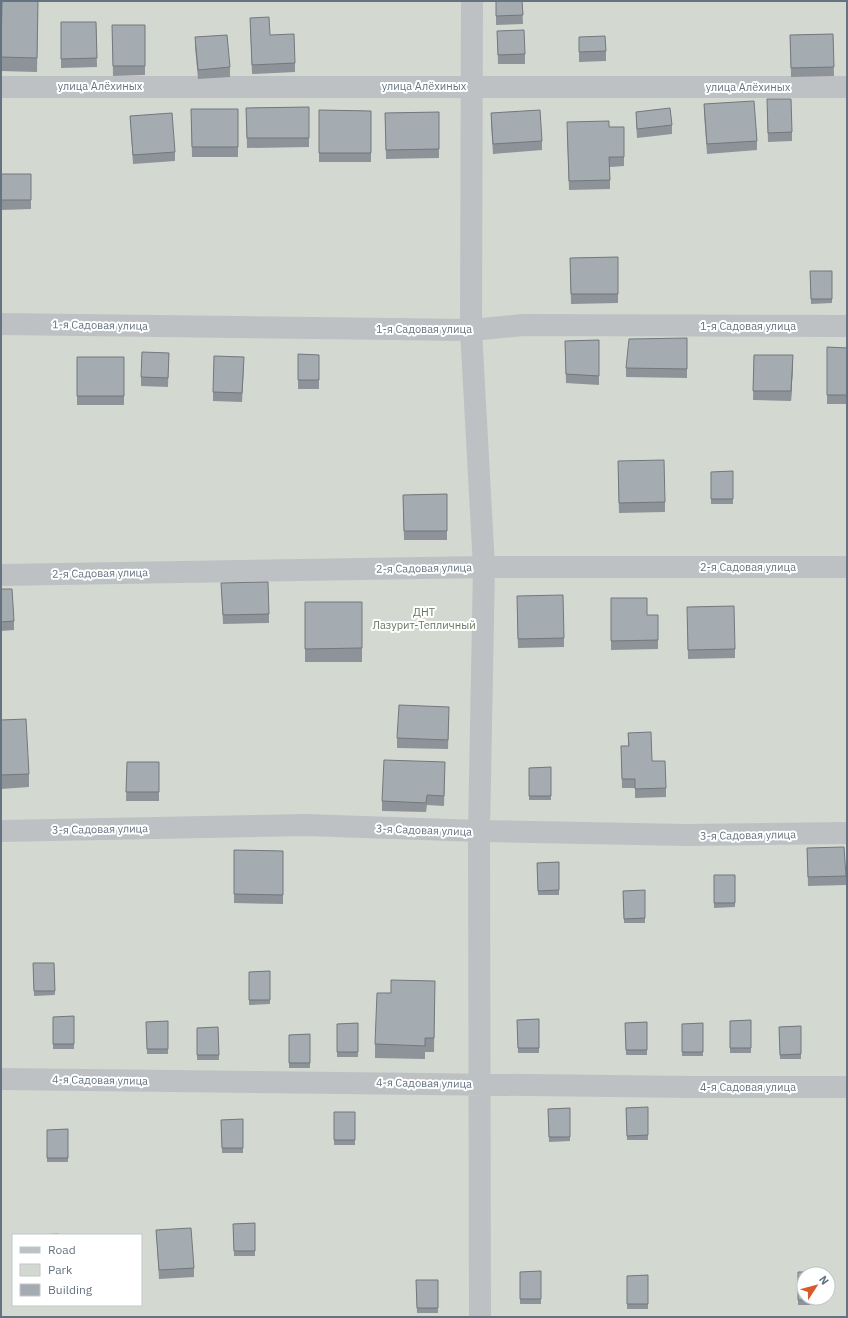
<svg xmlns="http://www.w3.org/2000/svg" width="848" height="1318" viewBox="0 0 848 1318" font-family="'IBM Plex Sans',sans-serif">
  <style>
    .green { fill: #d3d9d0; fill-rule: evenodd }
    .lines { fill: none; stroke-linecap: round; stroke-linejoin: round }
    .street { stroke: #bdc1c4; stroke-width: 22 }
    .wall { fill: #8d9398 }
    .shaded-wall { fill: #73787c }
    .building { fill: #a4abb1; stroke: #73787c }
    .labels { text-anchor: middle; stroke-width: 4; stroke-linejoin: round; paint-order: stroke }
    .street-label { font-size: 11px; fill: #657380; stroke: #fff }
    .park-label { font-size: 11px; fill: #667763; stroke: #fff }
  </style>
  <rect width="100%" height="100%" fill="#f4f4f0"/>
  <path class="green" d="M1,1h846v1316h-846zM13,1235h128v70h-128zM804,1274h24v24h-24z"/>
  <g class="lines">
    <path class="street" d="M472,1l-1,329 13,237 -5,264 1,486
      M1,87h846
      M1,324l470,6 52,-5 324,1
      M1,575l483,-8h363
      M1,831l305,-6 173,6 208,4 160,-2
      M1,1079l691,8h155"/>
  </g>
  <path class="wall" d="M496,1h26l1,23 -27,1z
    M38,13l-1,59 -36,-1v-54z
    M250,18l20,17 25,28v9l-43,2z
    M61,22h35l1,45 -36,1z
    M112,25h33v50l-32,1z
    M497,31l28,23v10h-27z
    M833,34l1,42 -43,1 -1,-42z
    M195,37l35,30v10l-32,2 -3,-32z
    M579,37l27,14v10l-27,1z
    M704,104l53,37v9l-50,4 -3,-41z
    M309,107v40l-62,1 -1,-40z
    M191,109h47v48h-46z
    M767,109l25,23v9l-24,1z
    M319,110l52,1v51h-52z
    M439,112v46l-53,1 -1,-46z
    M636,112l36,13v9l-35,4 -1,-17z
    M491,113l51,28v9l-49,4 -2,-31z
    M130,116l45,36v9l-42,3z
    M609,127l15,30v9l-14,1v22l-41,1 -2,-59z
    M1,174h30v35l-30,1z
    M618,257v46l-47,1 -1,-46z
    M810,271h22v32l-21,1z
    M687,338v40l-61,-1v-9z
    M599,340v45l-33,-2 -1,-42z
    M827,347l20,1v56h-20z
    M169,353l-1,34 -27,-1v-9z
    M298,354l21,1v34h-21z
    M754,355l39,9 -2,37 -38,-1z
    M77,357h47v48h-47z
    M244,366l-2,36 -29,-1v-9z
    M618,470l47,32v10l-46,1z
    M733,471v33h-22v-32z
    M447,494v46h-43l-1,-45z
    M221,583l48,31v9l-46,1z
    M1,589l13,32v9l-13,1z
    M611,598l36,17h11v34l-47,1z
    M305,602h57v60h-57z
    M517,606l47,32v9l-46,1z
    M687,617l48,32v9l-47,1z
    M449,716l-1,33 -51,-1v-10z
    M1,720l28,54v13l-28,2z
    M628,733l24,28 14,27v9l-31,1v-10h-13l-1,-42h7z
    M127,762h32v39h-33z
    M551,767v33h-22v-32z
    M445,771l-1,35 -17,-1 -1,7 -44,-1v-10z
    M807,848l39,28v9l-38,1z
    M234,850l49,1v53l-49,-1z
    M559,862v33h-21l-1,-32z
    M714,875h21v32l-21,1z
    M645,890v33h-21l-1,-32z
    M33,963h21l1,32 -21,1z
    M270,971v33l-21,1v-33z
    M435,994l-1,58h-9v7l-50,-1v-14z
    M74,1016v33h-21v-32z
    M539,1019v34h-21l-1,-33z
    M751,1020v33h-21v-32z
    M168,1021v33h-21l-1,-32z
    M647,1022v33h-21l-1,-32z
    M358,1023v34h-21v-33z
    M703,1023v33h-21v-32z
    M801,1026v33h-21l-1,-32z
    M218,1027l1,33h-22v-32z
    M310,1034v34h-21v-33z
    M648,1107v33h-21l-1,-32z
    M570,1108v33l-21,1 -1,-33z
    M334,1112h21v33h-21z
    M243,1119v34h-21l-1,-33z
    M68,1129v33h-21v-32z
    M255,1223v33h-21l-1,-32z
    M156,1230l38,38v9l-35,2z
    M541,1271v33h-21v-32z
    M798,1272l22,26v7h-22z
    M648,1275v34h-21v-33z
    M416,1280h22v33h-21z"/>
  <path class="shaded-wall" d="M793,355v9l-2,37v-10z"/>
  <path class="building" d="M2,1h36l-1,57 -36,-1z
    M496,1h26l1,14 -27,1z
    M269,17l1,18 24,-1 1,29 -43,2 -2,-47z
    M61,22h35l1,36 -36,1z
    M112,25h33v41h-32z
    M524,30l1,24 -27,1 -1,-24z
    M833,34l1,33 -43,1 -1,-33z
    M227,35l3,32 -32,3 -3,-33z
    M605,36l1,15 -27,1v-15z
    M767,99h24l1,33 -24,1z
    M754,101l3,40 -50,3 -3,-40z
    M309,107v31h-62l-1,-30z
    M670,108l2,17 -35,4 -1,-17z
    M191,109h47v38h-46z
    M319,110l52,1v42h-52z
    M540,110l2,31 -49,3 -2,-31z
    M439,112v37l-53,1 -1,-37z
    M172,113l3,39 -42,3 -3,-39z
    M609,121v6h15v30h-15l1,23 -41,1 -2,-59z
    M1,174h30v26h-30z
    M618,257v37h-47l-1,-36z
    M810,271h22v28h-21z
    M687,338v31l-61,-1 3,-29z
    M599,340v36l-33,-2 -1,-33z
    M827,347l20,1v47h-20z
    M142,352l27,1 -1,25 -27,-1z
    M298,354l21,1v25h-21z
    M754,355h39l-2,36h-38z
    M214,356l30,1 -2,36 -29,-1z
    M77,357h47v39h-47z
    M664,460l1,42 -46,1 -1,-42z
    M733,471v28h-22v-27z
    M447,494v37h-43l-1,-36z
    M268,582l1,32 -46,1 -2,-32z
    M1,589h11l2,32 -13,1z
    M563,595l1,43 -46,1 -1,-43z
    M611,598h36v17h11v25l-47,1z
    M305,602h57v46l-57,1z
    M734,606l1,43 -47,1 -1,-43z
    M399,705l50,2 -1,33 -51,-2z
    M26,719l3,55 -28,1v-55z
    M651,732l1,29h13l1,27 -31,1v-10h-13l-1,-33h8l-1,-13z
    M384,760l61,2 -1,34 -17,-1 -1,8 -44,-2z
    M127,762h32v30h-33z
    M551,767v29h-22v-28z
    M844,847l2,29 -38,1 -1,-29z
    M234,850l49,1v44l-49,-1z
    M559,862v28l-21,1 -1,-28z
    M714,875h21v28h-21z
    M645,890v28l-21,1 -1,-28z
    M33,963h21l1,28h-21z
    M270,971v29h-21v-28z
    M391,980l44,1 -1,57h-9v8l-50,-2 2,-51h14z
    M74,1016v28h-21v-27z
    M539,1019v29h-21l-1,-28z
    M751,1020v28h-21v-27z
    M168,1021v28h-21l-1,-27z
    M647,1022v28h-21l-1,-27z
    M358,1023v29h-21v-28z
    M703,1023v29h-21v-28z
    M801,1026v28l-21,1 -1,-28z
    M218,1027l1,28h-22v-27z
    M310,1034v29h-21v-28z
    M648,1107v28l-21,1 -1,-28z
    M570,1108v29h-21l-1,-28z
    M334,1112h21v28h-21z
    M243,1119v29h-21l-1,-28z
    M68,1129v29h-21v-28z
    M255,1223v28h-21l-1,-27z
    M191,1228l3,40 -35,2 -3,-40z
    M58,1234v1h-22z
    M541,1271v28h-21v-27z
    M798,1272h22v2h-16v24h16v2h-22z
    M648,1275v29h-21v-28z
    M416,1280h22v28h-21z"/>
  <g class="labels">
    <g class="street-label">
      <text x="100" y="90">улица Алёхиных</text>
      <text x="424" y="90">улица Алёхиных</text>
      <text x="748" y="91">улица Алёхиных</text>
      <text transform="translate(100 325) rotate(1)" y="4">1-я Садовая улица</text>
      <text x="748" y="330">1-я Садовая улица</text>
      <text x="424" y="333">1-я Садовая улица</text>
      <text x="748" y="571">2-я Садовая улица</text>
      <text transform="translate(424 568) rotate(-1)" y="4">2-я Садовая улица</text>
      <text transform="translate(100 573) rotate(-1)" y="4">2-я Садовая улица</text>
      <text transform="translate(100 829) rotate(-1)" y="4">3-я Садовая улица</text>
      <text transform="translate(424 830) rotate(2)" y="4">3-я Садовая улица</text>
      <text transform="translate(748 835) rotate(-1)" y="4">3-я Садовая улица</text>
      <text transform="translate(100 1080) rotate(1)" y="4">4-я Садовая улица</text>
      <text transform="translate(424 1083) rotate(1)" y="4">4-я Садовая улица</text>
      <text x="748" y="1091">4-я Садовая улица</text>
    </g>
    <g class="park-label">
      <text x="424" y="616">ДНТ<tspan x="424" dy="13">Лазурит-Тепличный</tspan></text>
    </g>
  </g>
  <rect width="848" height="1318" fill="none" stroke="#657380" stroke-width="4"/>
  <rect x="12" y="1234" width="130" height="72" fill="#ffffff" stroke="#c1c7cc"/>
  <rect x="20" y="1247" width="20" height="6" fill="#bdc1c4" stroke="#c1c7cc"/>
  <text x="48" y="1254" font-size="12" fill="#657380">Road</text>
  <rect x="20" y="1264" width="20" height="12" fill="#d3d9d0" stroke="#c1c7cc"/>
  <text x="48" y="1274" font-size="12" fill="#657380">Park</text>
  <rect x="20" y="1284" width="20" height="12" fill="#a4abb1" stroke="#c1c7cc"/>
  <text x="48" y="1294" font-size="12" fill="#657380">Building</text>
  <g transform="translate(816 1286) rotate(54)"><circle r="19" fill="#ffffff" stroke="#c1c7cc"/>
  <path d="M0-3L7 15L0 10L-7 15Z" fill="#d95b2c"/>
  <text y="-6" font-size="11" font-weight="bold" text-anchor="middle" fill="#657380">N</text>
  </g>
</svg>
